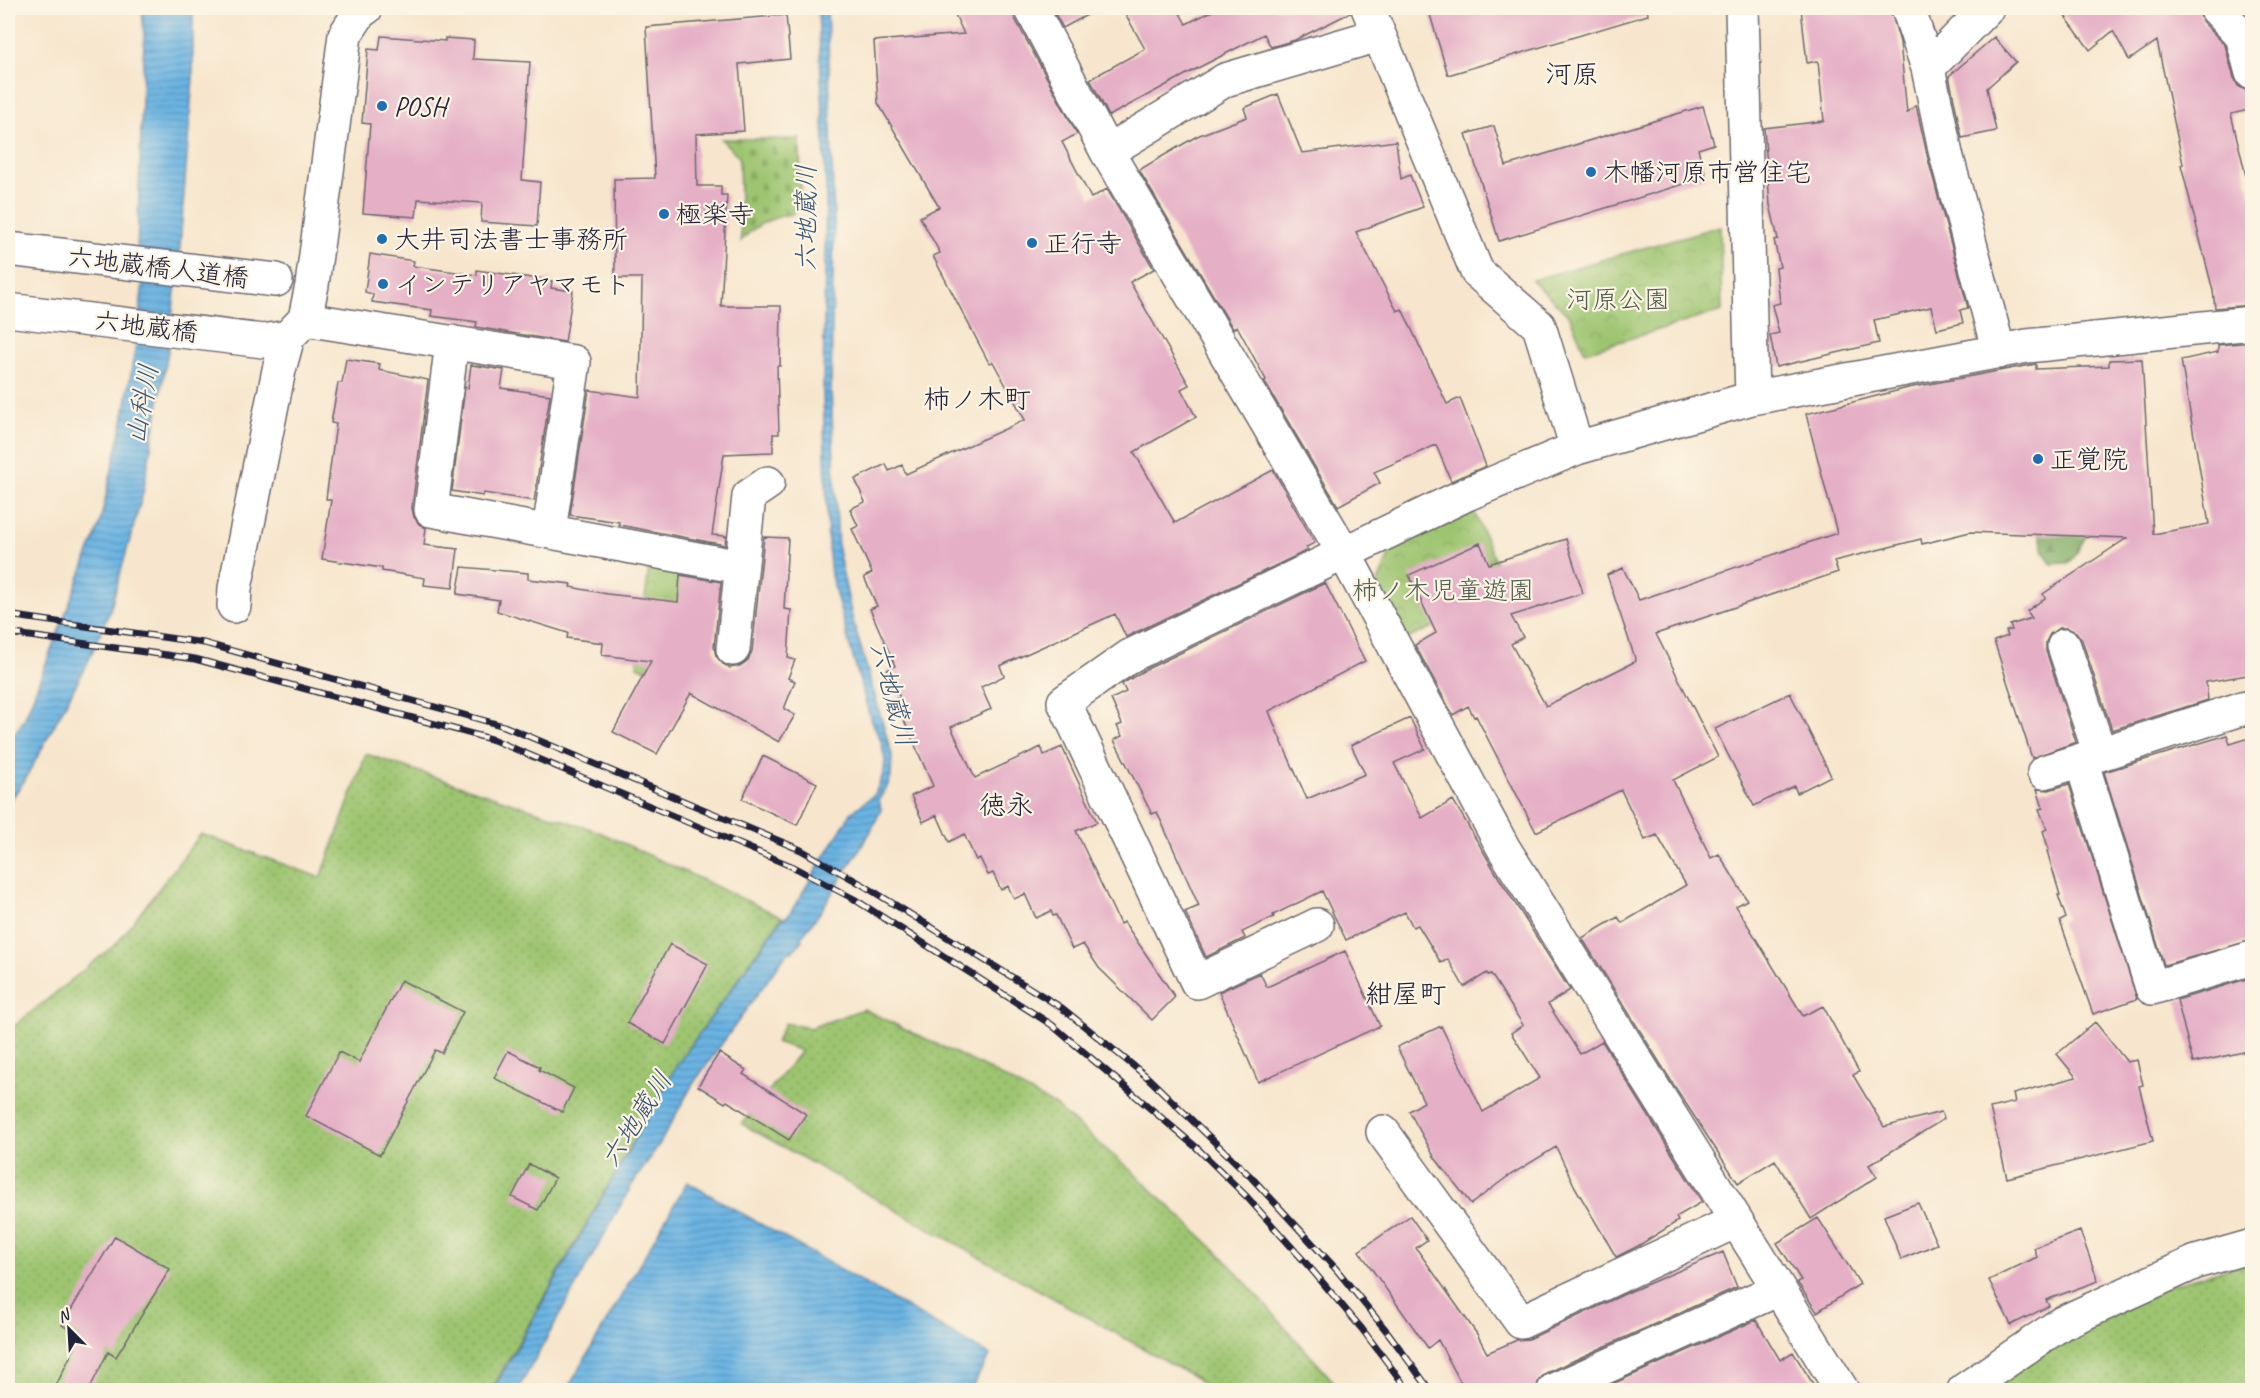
<svg xmlns="http://www.w3.org/2000/svg" width="2260" height="1398" viewBox="0 0 2260 1398" font-family="Caveat,'Klee One',sans-serif">
  <style>
    .grass { fill: url(#grass-dots); stroke: #607355; stroke-width: 1.5 }
    .forest { fill: url(#forest-firs); stroke: #50664e; stroke-width: 1.5 }
    .cemetery { fill: url(#cemetery-stones); stroke: #607355; stroke-width: 1.5 }
    .park { fill: url(#park-crowns); stroke: #607355; stroke-width: 1.5 }
    .water { fill: url(#water-rules); stroke: #466b8f; stroke-width: 1.5 }
    .building { fill: #e5afc6 }
    .lines { fill: none; stroke-linecap: round; stroke-linejoin: round }
    .minor-casing { stroke: #6d676e; stroke-width: 36 }
    .minor { stroke: #fff; stroke-width: 33 }
    .rail-casing { stroke: #22223b; stroke-width: 7 }
    .rail { stroke: #fcf5e5; stroke-width: 4.5; stroke-dasharray: 14; stroke-linecap: butt }
    .poi-dot { fill: #1f6fb2; stroke: #fcf5e5; stroke-width: 2 }
    .labels { text-anchor: middle; stroke-width: 4.5; stroke-linejoin: round; paint-order: stroke }
    .poi-label { font-size: 26px; fill: #22223b; stroke: #fcf5e5; text-anchor: start }
    .street-label { font-size: 26px; fill: #22223b; stroke: #fcf5e5 }
    .park-label { font-size: 26px; fill: #4d5b4d; stroke: #fcf5e5 }
    .neighbourhood-label { font-size: 27px; fill: #22223b; stroke: #fcf5e5 }
    .water-label { font-size: 27px; font-style: italic; fill: #3b5576; stroke: #fcf5e5 }
  </style>
  <defs>
    <pattern id="grass-dots" width="8" height="8" patternUnits="userSpaceOnUse" patternTransform="scale(1.5)"><rect width="8" height="8" fill="#9dc46f"/><path d="M2 2h.1M6 6h.1" fill="none" stroke="#87a861" stroke-width="1.8" stroke-linecap="round"/></pattern>
    <pattern id="forest-firs" width="22" height="20" patternUnits="userSpaceOnUse" patternTransform="scale(1.5)"><rect width="22" height="20" fill="#7eaa62"/><path d="M5 1l3.5 6h-7zM16 11l3.5 6h-7z" fill="#678a52"/></pattern>
    <pattern id="cemetery-stones" width="16" height="16" patternUnits="userSpaceOnUse" patternTransform="scale(1.5)"><rect width="16" height="16" fill="#9dc46f"/><path d="M2 7V4a2 2 0 0 1 4 0v3zM10 15v-3a2 2 0 0 1 4 0v3z" fill="#87a861"/></pattern>
    <pattern id="park-crowns" width="20" height="18" patternUnits="userSpaceOnUse" patternTransform="scale(1.5)"><rect width="20" height="18" fill="#9dc46f"/><path d="M2 6a3 3 0 1 1 6 0M12 15a3 3 0 1 1 6 0" fill="none" stroke="#87a861"/></pattern>
    <pattern id="water-rules" width="6" height="5" patternUnits="userSpaceOnUse" patternTransform="scale(1.5)"><rect width="6" height="5" fill="#6ab4e3"/><path d="M0 2.5h6" fill="none" stroke="#5792b9"/></pattern>
  </defs>
  <rect width="100%" height="100%" fill="#fcf5e5"/>
  <filter id="ink" filterUnits="userSpaceOnUse"><feTurbulence type="fractalNoise" baseFrequency=".0167" numOctaves="2"/><feDisplacementMap in="SourceGraphic" scale="12" xChannelSelector="R" yChannelSelector="G"/><feConvolveMatrix kernelMatrix="1 2 1 2 8 2 1 2 1" color-interpolation-filters="sRGB"/></filter>
  <filter id="wash" filterUnits="userSpaceOnUse"><feTurbulence type="fractalNoise" baseFrequency=".008" numOctaves="4" result="noise"/><feDisplacementMap in="SourceGraphic" scale="24" xChannelSelector="R" yChannelSelector="G"/><feGaussianBlur stdDeviation="1.35" result="paint"/><feColorMatrix in="noise" values="0 0 0 0 0 0 0 0 0 0 0 0 0 0 0 0 0 1.4 0 .05"/><feComposite in="paint" operator="in"/></filter>
  <g filter="url(#wash)">
    <rect width="100%" height="100%" fill="#f7e6cd"/>
    <path class="grass" d="M366,754l231,77 185,86 -105,148 -186,325h-483v-359l109,-88 84,-109 120,44z
      M863,1009l113,54 78,42 79,67 89,84 119,134h-130l-17,-13 -452,-253 59,-73 -25,-9 9,-19 25,5z
      M2252,1262v128h-268l113,-73 72,-32z"/>
    <path class="forest" d="M2037,523l53,6 -17,30 -5,4 -17,1 -7,-12z"/>
    <path class="cemetery" d="M721,139h79l1,64 -9,11c-20,3 -37,10 -51,27l-2,-84z"/>
    <path class="park" d="M1720,226l2,85 -137,41 -15,-35 -38,-37z
      M1472,507l37,86 -107,48 -26,-54 18,-44z
      M649,566l35,9 -6,107 -41,-16z"/>
    <path class="water" d="M142,8h51v69l-14,182 -11,92 -25,142 -33,117 -22,52 -62,116 -18,26v-61l16,-23 75,-193 24,-106 13,-78 10,-87 -9,-2 7,-218z
      M818,8h9l7,213 -3,169 7,160 14,67 40,138 -1,22 -4,10 -8,12 2,11 -11,23 -51,81 -18,23 1,4 -10,11 -5,1 -94,131 -33,59 -27,40 -115,207h-25l184,-325 105,-146 7,-4 62,-102 24,-19 9,-22 1,-12 -4,-19 -12,-27 -20,-71 -18,-68 -3,-29 -5,-154 3,-202z
      M687,1182l303,173 -20,35h-403z"/>
    <g id="blocks">
      <path class="building" d="M952,8h60l2,9 63,117 -15,8 29,56 16,-9 47,80 -24,13 59,103 -8,4 15,28 -62,35 41,71 98,-53 42,73 -9,4 2,3 -182,87 -11,-23 -115,52 4,10 -23,11 10,22 -40,18 24,51 66,-31 3,8 18,-8 35,75 -21,9 44,93 4,-2 51,75 -23,23 -53,-52 -16,-24 -11,5 -16,-34 -3,1 -2,-5 -15,7 -11,-24 -11,5 -6,-13 -7,4 -8,-17 -5,2 -8,-17 -4,2 -12,-26 -15,8 -12,-27 -14,7 -12,-26 22,-10 -38,-86 5,-2 -13,-28 8,-4 -25,-57 7,-3 -13,-29 8,-4 -20,-44 6,-3 -8,-17 15,-7 -10,-23 31,-15 3,7 13,-6 4,9 119,-54 -32,-58 -4,1 -56,-107 7,-3 -20,-36 19,-10 -61,-104 -4,-62 90,-7z
        M1052,8h48l-37,20z
        M1122,8h55l9,16 32,-16h132v5l-55,27 -24,7 -7,-13 -66,34 -89,48 -19,-37 55,-30z
        M1428,8h219l1,7 -200,60z
        M1801,8h89l10,34 7,71 9,-8 12,54 40,149 -8,2 3,13 -26,6 -6,-22 -57,13 5,23 -103,24 -6,-32 9,-2 -7,-28 8,-2 -4,-35 4,-1 -6,-27 4,-1 -8,-34 -6,-77 60,-7 -6,-60 -11,2z
        M2059,8h139l4,13 23,24 9,33 4,8 9,5h6v18l-22,5 22,91v100l-38,3 -2,-17 -32,-126 2,-1 -26,-123 -28,19 -16,-29 -23,19z
        M786,15l4,44 -51,5 5,67 -48,3 1,52h24v9h6l-6,111h60l-1,60h-3l2,68h-6v18l-49,2 -12,81 14,1 -1,9 -106,-20v-3l-49,-7 19,-125 51,7 2,-119h-27l-1,-99 41,-1 -9,-151z
        M381,36l64,5v-3l29,2 -1,19 57,3 -8,118 18,2 -3,44 -56,-4 1,-19 -64,-4 -2,18 -53,-4 7,-89 -8,-1 6,-74 11,1z
        M1994,37l22,25 -29,26 9,43 -34,7 -13,-62z
        M1278,94l24,59 94,-12 5,38 9,-4 13,32 -67,25 41,79 5,-2 45,95 13,-6 26,68 -35,15 -15,-36 -62,27 6,11 -42,23 -74,-125 2,-1 -29,-54 -4,3 -94,-159 58,-34 50,-19 -3,-9z
        M1703,106l11,38 -16,5 8,28 -207,64 -33,-107 28,-8 12,40z
        M370,254l44,7 -1,5 64,9v-5l75,11 -1,7 22,3 -8,51 -89,-15 1,-5 -46,-6 1,-6 -60,-8 1,-8 -8,-2z
        M2253,342v332l-47,8 2,18 -96,30 -30,-90 -6,-8 -9,-4h-8l-9,6 -4,8v9l30,91 -44,16 -38,-117 14,-5 -2,-5 6,-1 -2,-5 22,-7 -5,-7 18,-13 -2,-4 84,-56 -157,-6 -48,12 -1,-5 -87,22 4,11 -182,62 62,123 -45,23 38,78 8,-4 28,46 -11,6 67,110 20,-10 36,66 -6,3 31,52 57,-15 3,7 -75,46 8,12 -66,42 -36,-59 -37,23 -63,-96 -93,-149 36,-21 4,6 64,-38 -29,-50 -12,5 -24,-50 -85,42 -60,-116 -2,1 -6,-11 -15,9 -38,-70 21,-12 -27,-58 71,-32 9,21 77,-25 17,54 -72,23 12,21 -12,7 35,62 90,-45 -29,-86 16,-7 16,32 198,-67 -31,-119 102,-26 128,-24v5l73,-3v-6l33,-1 11,175 56,-10 -28,-164 37,-8v-7z
        M346,359l34,5 -1,6 49,10 -16,128 2,9 5,7 7,4 -2,17 34,4 -5,39 -29,-3 1,-7 -43,-7v-3l-60,-9 9,-59 -5,-1 10,-75 -5,-1 7,-40h4z
        M471,365l33,5 -3,18 49,7 -16,106 -50,-8 -1,3 -31,-5 13,-104 3,1z
        M764,537l24,1 -4,71 7,1 -3,48 7,2 -7,18 7,3 -11,28 11,6 -16,27 -88,-49 -34,61 -44,-22 38,-71 -49,-6 1,-12 -36,-5 1,-5 -71,-22 2,-11 -42,-6 5,-27 66,6v6l43,5 -1,3 37,7 71,8 2,-27 41,7 -7,65 2,9 7,8 7,4 10,-2 8,-6 4,-9z
        M1325,583l40,78 -96,50 7,18 31,70 58,-25 -14,-29 59,-27 15,31 -31,14 28,55 31,-18 46,78 71,112 -22,14 32,50 22,-13 100,161 -26,15 2,4 -40,25 -22,11 -41,-70 -19,-40 -49,30 -36,27 -36,-46 -26,-47 15,-9 -27,-55 44,-21 42,86 57,-34 -29,-45 12,-8 -32,-51 -3,1 -1,-2 -23,14 -16,-28 -7,4 -23,-38 -5,2 -8,-15 -59,28 -24,-49 -49,24 1,2 -32,15 3,6 -39,19 -21,-45 14,-6 -42,-94 -5,2 -38,-74 8,-4 -5,-10 5,-2 -11,-25 15,-7 -4,-8 21,-13z
        M1790,693l41,83 -34,17 -3,-7 -40,20 -39,-77z
        M2227,735l3,9 23,-7v203l-89,25 -60,-193z
        M763,756l54,27 -20,42 -55,-26z
        M2069,784l68,215 -44,15 -33,-93 6,-3 -8,-23h2l-13,-44 2,-1 -6,-19 4,-2 -8,-20 4,-1 -6,-19 12,1z
        M670,944l38,20 -43,80 -38,-21z
        M1345,951l35,75 -122,56 -39,-90 41,-19 7,14z
        M2253,977v73l-60,13 -16,-63z
        M401,980l62,32 -21,41 -7,-3 -55,105 -74,-39 33,-64 20,10z
        M2095,1022l32,40 10,-2 6,25 -4,1 14,55 -146,37 -17,-70 25,-6 -2,-8 63,-17 -19,-23z
        M508,1051l32,16 -1,3 35,18 -12,24 -68,-34z
        M719,1053l27,17 -3,4 63,40 -17,26 -62,-39 -2,2 -27,-17z
        M529,1164l26,14 -17,32 -26,-13z
        M1918,1203l19,41 -36,15 -17,-43z
        M1410,1216l17,24 -11,8 61,86 10,19 30,-13 12,-1 100,-47 94,-40 14,35 -191,86 -7,7 -3,10h-71l-27,-50 -10,8 -69,-97z
        M1818,1218l42,66 -43,28 -20,-30 4,-2 -24,-37z
        M2080,1231l18,50 -52,19 3,6 -38,19 -22,-45 48,-23 -3,-9z
        M115,1236l55,33 -54,88 -8,-5 -19,38h-35l26,-54 -18,-11z
        M1756,1320l24,40 13,-8 24,38h-218z"/>
    </g>
  </g>
  <g filter="url(#ink)">
    <use href="#blocks" fill-opacity="0" stroke="#6d676e" stroke-width="1.5"/>
    <g class="lines">
      <defs>
        <path id="minor" d="M1031,8l76,144 237,401 160,296 338,541
          M1368,8l109,264 62,54 38,122
          M1742,8l10,390
          M1908,8l20,60 18,86 53,198
          M2216,8l26,28 10,37
          M1928,68l59,-60
          M1107,152l118,-72 153,-45
          M8,249l268,31
          M8,310l255,31 25,-4 17,-18 7,-34 33,-250 15,-23 6,-4
          M305,319l269,43 -25,169
          M452,342l-21,168 310,57
          M234,606l1,-18 44,-218 9,-33
          M2064,646l36,108
          M733,649l16,-153 19,-13
          M2081,760l71,228 100,-30
          M2044,772l193,-62 15,-3
          M1317,925l-120,57 -133,-280 66,-46 337,-162 110,-46 175,-50 275,-52 225,-23
          M1383,1132l138,190 215,-101
          M1554,1390l225,-101
          M1964,1390l98,-67 134,-61 56,-16"/>
      </defs>
      <use href="#minor" class="minor-casing"/>
      <use href="#minor" class="minor"/>
      <defs>
        <path id="rail" d="M8,615l196,28 300,83 297,124 62,35 199,123 84,68 105,101 85,92 53,65 41,56
          M8,633l187,26 299,81 297,126 63,33 198,126 145,123 50,49 65,73 50,59 46,61"/>
      </defs>
      <use href="#rail" class="rail-casing"/>
      <use href="#rail" class="rail"/>
    </g>
  </g>
  <g class="poi-dot">
    <circle cx="382" cy="106" r="6"/>
    <circle cx="1591" cy="172" r="6"/>
    <circle cx="664" cy="214" r="6"/>
    <circle cx="382" cy="239" r="6"/>
    <circle cx="1032" cy="243" r="6"/>
    <circle cx="383" cy="284" r="6"/>
    <circle cx="2038" cy="459" r="6"/>
  </g>
  <g class="labels">
    <g class="poi-label">
      <text x="394" y="115">POSH</text>
      <text x="1603" y="181">木幡河原市営住宅</text>
      <text x="676" y="223">極楽寺</text>
      <text x="394" y="248">大井司法書士事務所</text>
      <text x="1044" y="252">正行寺</text>
      <text x="395" y="293">インテリアヤマモト</text>
      <text x="2050" y="468">正覚院</text>
    </g>
    <g class="street-label">
      <text transform="translate(158 267) rotate(7)" y="9">六地蔵橋人道橋</text>
      <text transform="translate(146 326) rotate(7)" y="9">六地蔵橋</text>
    </g>
    <g class="park-label">
      <text x="1618" y="308">河原公園</text>
      <text x="1443" y="599">柿ノ木児童遊園</text>
    </g>
    <g class="neighbourhood-label">
      <text x="1572" y="83">河原</text>
      <text x="977" y="408">柿ノ木町</text>
      <text x="1006" y="814">徳永</text>
      <text x="1406" y="1003">紺屋町</text>
    </g>
    <g class="water-label">
      <text transform="translate(806 218) rotate(-90)" y="9">六地蔵川</text>
      <text transform="translate(142 404) rotate(-80)" y="9">山科川</text>
      <text transform="translate(893 694) rotate(75)" y="9">六地蔵川</text>
      <text transform="translate(636 1119) rotate(-57)" y="9">六地蔵川</text>
    </g>
  </g>
  <rect width="2260" height="1398" fill="none" stroke="#fcf5e5" stroke-width="30"/>
  <g transform="translate(69 1329) rotate(336)" stroke="#fcf5e5" stroke-width="4.5" paint-order="stroke">
  <path d="M0-4.5L10 22L0 15L-10 22Z" fill="#22223b"/>
  <text y="-9" font-size="16" font-weight="bold" text-anchor="middle" fill="#22223b">N</text>
  </g>
</svg>
